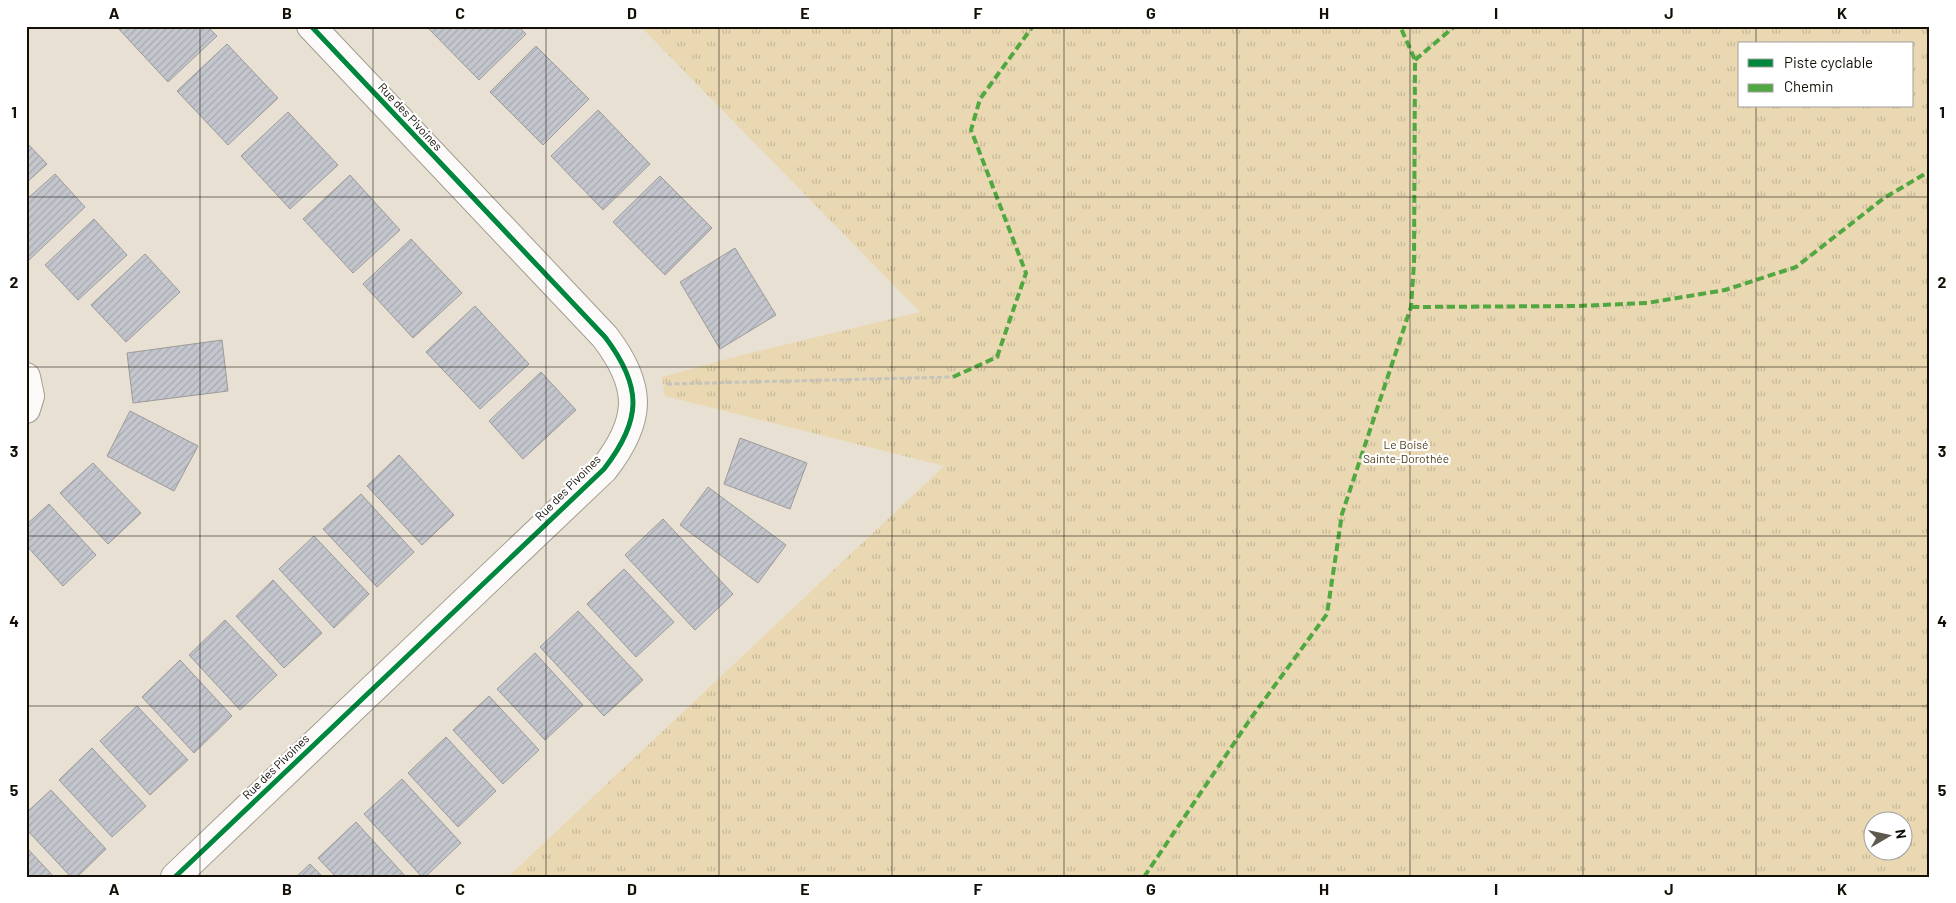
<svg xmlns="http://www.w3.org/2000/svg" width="1956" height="903" viewBox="0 0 1956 903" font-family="Barlow,sans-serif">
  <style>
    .park { fill: url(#park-tufts); fill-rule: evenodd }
    .building { fill: url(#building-hatch); stroke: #9d9b99 }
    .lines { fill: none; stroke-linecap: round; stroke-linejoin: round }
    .minor-casing { stroke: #a29d92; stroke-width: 30 }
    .path { stroke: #c6c3be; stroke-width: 3; stroke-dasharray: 5 2.5; stroke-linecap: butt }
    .minor { stroke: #fcfaf8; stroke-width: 28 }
    .quiet { stroke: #51a841; stroke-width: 4; stroke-dasharray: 8 4; stroke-linecap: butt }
    .cycleway-casing { stroke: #fff; stroke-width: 8 }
    .cycleway { stroke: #00873e; stroke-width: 5 }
    .grid { fill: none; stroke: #141007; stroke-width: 1; stroke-opacity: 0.55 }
    .labels { text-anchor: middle; stroke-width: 4.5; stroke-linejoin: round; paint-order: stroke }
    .street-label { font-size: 12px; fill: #141007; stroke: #fff }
    .park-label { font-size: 12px; fill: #4f401d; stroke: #fff }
    .neatline { fill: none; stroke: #141007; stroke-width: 2 }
    .grid-label { font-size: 16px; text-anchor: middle; font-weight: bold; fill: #141007 }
  </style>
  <defs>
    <pattern id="park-tufts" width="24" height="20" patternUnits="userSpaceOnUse" patternTransform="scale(1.25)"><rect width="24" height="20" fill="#e9d8b2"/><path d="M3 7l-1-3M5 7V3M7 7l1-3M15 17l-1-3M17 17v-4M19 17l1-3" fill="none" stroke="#c7b898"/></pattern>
    <pattern id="building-hatch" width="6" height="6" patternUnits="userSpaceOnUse" patternTransform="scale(1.25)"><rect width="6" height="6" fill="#c4c6ce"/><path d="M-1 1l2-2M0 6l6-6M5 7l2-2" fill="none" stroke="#a8a9af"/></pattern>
  </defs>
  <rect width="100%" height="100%" fill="#e8e0d2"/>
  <path class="park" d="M640,26h1290v851h-1422l436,-411 -279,-70 -3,-19 80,-22 178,-43zM1740,44h172v62h-172zM1874,820h30v30h-30z"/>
  <path class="building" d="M116,26h91l10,10 -49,46z
    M428,26h90l8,8 -47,46 -52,-53z
    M227,44l51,54 -50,47 -51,-54z
    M536,46l53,53 -46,46 -53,-53z
    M598,110l52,54 -47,46 -52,-54z
    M288,112l50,53 -48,44 -49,-53z
    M26,142l21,22 -21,19z
    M55,174l30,33 -57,54 -2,-1v-60z
    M350,175l50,55 -47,43 -50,-54z
    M660,176l52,52 -47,47 -52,-53z
    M94,219l33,36 -49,45 -33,-35z
    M411,239l51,54 -49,45 -50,-54z
    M735,248l41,67 -56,34 -40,-67z
    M145,254l35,38 -54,50 -35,-37z
    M475,306l54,58 -49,45 -54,-57z
    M222,340l6,51 -95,12 -6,-50z
    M541,372l35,38 -53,49 -34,-38z
    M130,411l68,35 -24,45 -67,-35z
    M740,438l67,25 -17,46 -66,-25z
    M399,455l55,60 -32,30 -55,-59z
    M93,463l48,50 -33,31 -48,-51z
    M708,487l78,58 -28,38 -78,-58z
    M361,494l53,58 -37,35 -54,-58z
    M49,504l47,51 -33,31 -37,-41v-20z
    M663,519l70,75 -38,36 -70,-75z
    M314,536l55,58 -35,34 -55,-59z
    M624,569l50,53 -38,35 -49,-53z
    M273,580l49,53 -38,35 -48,-52z
    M578,611l65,69 -39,36 -64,-69z
    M225,620l52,55 -37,35 -51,-55z
    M535,653l48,52 -38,35 -48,-51z
    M180,660l52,56 -38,37 -52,-56z
    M489,696l50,54 -36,34 -50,-54z
    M137,706l51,54 -38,35 -50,-54z
    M446,737l50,54 -38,36 -50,-54z
    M92,748l54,58 -34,31 -53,-57z
    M402,779l59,64 -36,34h-3l-58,-63z
    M51,790l55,59 -29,28h-6l-45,-48v-16z
    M356,822l50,55h-70l-18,-19z
    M26,847l28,30h-28z
    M310,864l13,13h-27z"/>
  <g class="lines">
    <defs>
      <path id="minor" d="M26,377l4,19 -4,13
        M175,877l429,-408c38,-49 39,-82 1,-132l-294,-311"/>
    </defs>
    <use href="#minor" class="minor-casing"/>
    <path class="path" d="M667,384l286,-7"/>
    <use href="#minor" class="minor"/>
    <path class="quiet" d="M1415,60l40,-34
      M1411,307l167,-1 69,-3 78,-13 71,-23 88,-69 46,-27
      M953,377l44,-20 29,-84 -55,-143 9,-31 53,-73
      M1144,877l107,-159 76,-104 15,-100 69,-207 3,-44 1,-203 -15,-34"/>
    <defs>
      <path id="cycleway" d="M175,877l429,-408c38,-49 39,-82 1,-132l-294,-311"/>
    </defs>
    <use href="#cycleway" class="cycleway-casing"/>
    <use href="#cycleway" class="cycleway"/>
  </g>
  <path class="grid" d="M200,26v851M373,26v851M546,26v851M719,26v851M892,26v851M1064,26v851M1237,26v851M1410,26v851M1583,26v851M1756,26v18M1756,106v771M26,197h1904M26,367h1904M26,536h1904M26,706h1904"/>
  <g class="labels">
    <g class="street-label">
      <text transform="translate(410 117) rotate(47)" y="4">Rue des Pivoines</text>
      <text transform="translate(568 488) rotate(-45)" y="4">Rue des Pivoines</text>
      <text transform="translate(276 767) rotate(-44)" y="4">Rue des Pivoines</text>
    </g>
    <g class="park-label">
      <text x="1406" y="449">Le Boisé<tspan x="1406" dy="14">Sainte-Dorothée</tspan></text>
    </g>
  </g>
  <rect width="1956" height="903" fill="none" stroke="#ffffff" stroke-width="55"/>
  <rect x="1738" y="42" width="175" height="65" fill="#ffffff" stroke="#a19f9c"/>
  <rect x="1748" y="59" width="25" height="8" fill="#00873e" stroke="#a19f9c"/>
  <text x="1784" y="68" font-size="15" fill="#141007">Piste cyclable</text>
  <rect x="1748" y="84" width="25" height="8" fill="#51a841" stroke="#a19f9c"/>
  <text x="1784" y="92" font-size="15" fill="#141007">Chemin</text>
  <g transform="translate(1888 836) rotate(81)"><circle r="24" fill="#ffffff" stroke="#a19f9c"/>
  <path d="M0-4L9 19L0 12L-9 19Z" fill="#5e594e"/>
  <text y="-8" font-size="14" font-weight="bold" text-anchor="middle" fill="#141007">N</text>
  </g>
  <rect x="28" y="28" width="1900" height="848" class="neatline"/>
  <g class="grid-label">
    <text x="114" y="19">A</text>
    <text x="287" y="19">B</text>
    <text x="460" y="19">C</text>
    <text x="632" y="19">D</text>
    <text x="805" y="19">E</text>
    <text x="978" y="19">F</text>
    <text x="1151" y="19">G</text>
    <text x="1324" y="19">H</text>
    <text x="1496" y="19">I</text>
    <text x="1669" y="19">J</text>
    <text x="1842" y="19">K</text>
    <text x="14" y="118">1</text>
    <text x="1942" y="118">1</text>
    <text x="14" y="288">2</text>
    <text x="1942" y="288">2</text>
    <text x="14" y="457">3</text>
    <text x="1942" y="457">3</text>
    <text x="14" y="627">4</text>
    <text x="1942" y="627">4</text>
    <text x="14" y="796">5</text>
    <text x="1942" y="796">5</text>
    <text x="114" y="895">A</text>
    <text x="287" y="895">B</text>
    <text x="460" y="895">C</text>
    <text x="632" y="895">D</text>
    <text x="805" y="895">E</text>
    <text x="978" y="895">F</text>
    <text x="1151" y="895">G</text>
    <text x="1324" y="895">H</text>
    <text x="1496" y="895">I</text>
    <text x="1669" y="895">J</text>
    <text x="1842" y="895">K</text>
  </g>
</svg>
